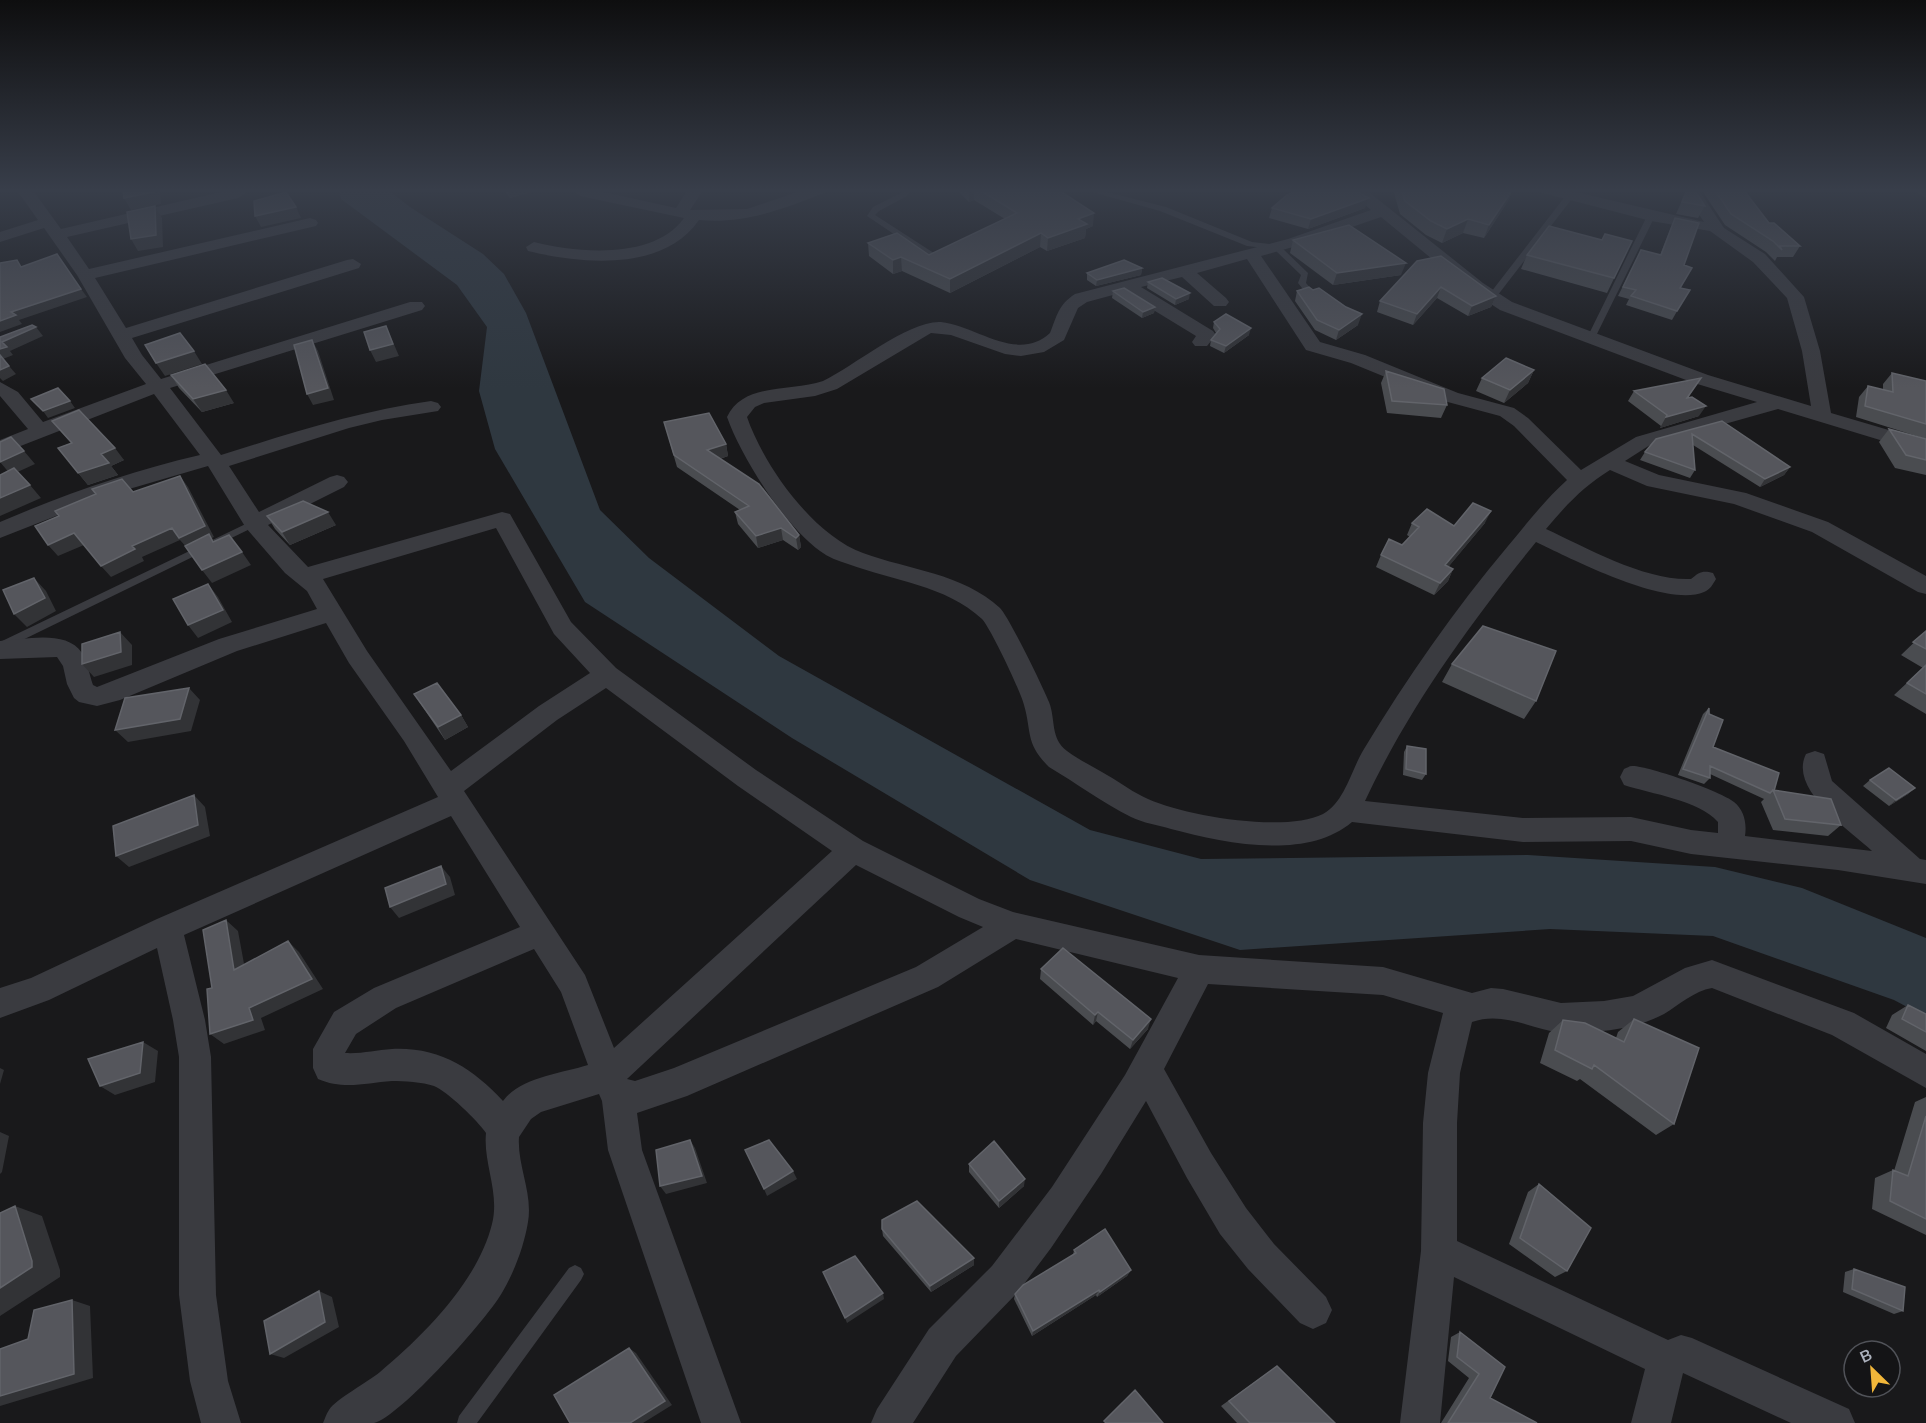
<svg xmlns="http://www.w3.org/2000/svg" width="1926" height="1423" viewBox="0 0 1926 1423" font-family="Mulish,sans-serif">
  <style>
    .water { fill: #2f3840 }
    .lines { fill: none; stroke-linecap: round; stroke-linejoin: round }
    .lane { fill: #3a3b40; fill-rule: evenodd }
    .street { fill: #3a3b40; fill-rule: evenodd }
    .wall { fill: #4a4c50 }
    .shaded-wall { fill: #323336 }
    .building { fill: #55565c; stroke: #62646a; stroke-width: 1.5 }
  </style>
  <rect width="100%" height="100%" fill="#19191b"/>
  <path class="water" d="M338,189h49l23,18 73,47 21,20 22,39 74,197 49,48 130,98 311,174 111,29 327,-4 187,12 87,21 124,50v79l-32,-17 -181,-64 -163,-7 -310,21 -210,-70 -238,-142 -207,-136 -90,-153 -16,-58 8,-64 -30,-42 -116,-86z"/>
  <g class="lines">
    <path class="lane" d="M900,189h7l2,3 -2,4 -28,15 -4,4 65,42v4h-6l-67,-45 6,-9 28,-14z
      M1095,189l71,18 86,35 27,3 29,28 -2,10 11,13 -7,2 -12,-15 3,-8 -27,-26 -27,-3 -87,-35 -75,-21z
      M1567,194l7,2 -80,104h-6v-4z
      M1648,214l7,2 -61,124 -7,2 -1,-2z
      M254,520l4,1 1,2 -1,2 -258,126v-9z
      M575,1265l6,3 3,6 -3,6 -104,143h-20l2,-7 110,-148z"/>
    <path class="street" d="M16,189h16l29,40 173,-40 9,1 3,3 -8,5 -171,39 22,32 221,-51 6,2 2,3 -2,3 -221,52 31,50 221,-68 6,-1 8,5 -2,4 -227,70 10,17 19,24 249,-77h12l3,4 -3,4 -252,78 51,67c70,-22 138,-44 210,-54l7,2 3,4 -3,4 -56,9 -33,8 -120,38 30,46 71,-35 7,-2 7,2 4,5 -4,5 -76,38 40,42 194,-55 8,2 61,108 45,46 140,102 107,71 116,58 34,13 186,43 184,12 89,26 19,-5 12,1 58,14 43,-2 29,-5 52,-28 27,-8 142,53 72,41v34l-94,-53 -120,-47c-18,3 -33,17 -48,26 -19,10 -40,15 -62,17 -13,1 -27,4 -41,2 -30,-4 -58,-22 -89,-11l-12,51 -3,50v118l211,99 13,-5 11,3 157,71 6,14h-64l-108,-50 -12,50h-40l14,-54 -191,-92 -14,146h-40l21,-172 2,-128 5,-50 15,-60 -60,-18 -175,-11 -44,85 47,84 35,55 28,36 52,53 6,13 -6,13 -13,6 -13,-6 -52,-54 -28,-35 -33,-56 -41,-77 -45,73 -50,74 -33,44 -62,64 -43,67h-42l6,-14 52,-80 63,-63 60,-79 73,-112 53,-97 -162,-39 -78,48 -251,109 -50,17 5,37 99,273h-40l-93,-273 -6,-49 -3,-7 -58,18 -10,7 -12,18c-2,28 14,56 9,85 -4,24 -13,48 -25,69 -13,25 -104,127 -129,132 -16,0 -35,0 -51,0 2,-4 3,-9 6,-13 7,-11 39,-28 51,-38 44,-37 98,-91 112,-148 8,-31 -9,-61 -6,-91 -8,-12 -39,-42 -52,-47 -11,-4 -31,-5 -42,-5 -26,2 -49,9 -74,-2l-5,-11v-19l21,-37 40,-24 146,-61 -69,-111 -267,119 21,85 6,37 5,238 12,86 13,42h-40l-11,-42 -11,-86v-238l-6,-37 -16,-72 -108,52 -49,18v-30l31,-10 126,-59 281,-122 -34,-56 -55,-78 -23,-40 -89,28 -117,49 -23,6 -18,-4 -5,-4 -7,-14 -4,-18 -6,-9 -57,2v-18c24,-1 66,-12 82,12 6,10 7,21 11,32l4,2 122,-48 98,-30 -10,-18 -22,-18 -39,-45 -38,-62 -96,28 -112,44v-16c65,-28 131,-51 200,-67l-46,-61 -154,60v-14l28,-11 -28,-33v-14l18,10 25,30 103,-38 -21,-26 -48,-83 -33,-47 -44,14v-10l38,-12zM496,528l58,106 36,39 -51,33 -88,65 -84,-120 -44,-72zM606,688l132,98 94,65 -218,197 -29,-73 -121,-184 93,-71zM856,865l103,52 24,10 -67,40 -242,101 -39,13 -8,-2zM534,949l27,43 27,73c-26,8 -69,13 -85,36 -31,-33 -63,-54 -111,-52 -16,1 -31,5 -47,4l11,-19 40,-26z
      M571,189h19l86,19 12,-19h16l-14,21 57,-1 59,-20h23l-3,3c-42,17 -81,32 -127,28 -36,52 -117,44 -171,31l-2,-4 8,-5c44,11 120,18 150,-24l-104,-22z
      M1347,189h18l118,94 29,19 196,73 103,31 -9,-55 -15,-53 -34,-36 -43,-31 -59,-10 -112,-29 -3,-3h27l141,33 -22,-33h16l26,39 41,26 39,43 16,54 11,62 95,28v13l-148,-45 -128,36 -25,16 34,14 87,18 82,29 98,54v18l-8,-2 -106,-60 -78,-28 -87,-18 -37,-16c-26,16 -44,35 -64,59 41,19 99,52 145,50 8,-7 12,-9 22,-6l3,6c-3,5 -6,11 -12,13 -38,16 -132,-33 -168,-50 -65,80 -127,165 -171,259l158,17 108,-1 60,13 27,3v-11c-19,-22 -67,-28 -94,-37l-4,-8 4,-8c3,-1 5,-3 8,-3 14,-1 91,26 102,36 10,8 13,21 11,34l127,15c-22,-21 -84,-61 -66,-97l9,-3 9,3 8,27 88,78 6,1v24l-88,-14 -147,-16 -60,-13 -108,1 -171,-20c-46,39 -128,21 -181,7 -13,-4 -28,-6 -40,-12 -28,-14 -55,-34 -82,-50 -24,-24 -17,-34 -25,-62 -3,-13 -34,-78 -42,-86 -37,-34 -88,-38 -134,-55 -10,-3 -20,-7 -28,-13 -35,-25 -79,-94 -93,-134 16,-35 65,-25 96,-36 31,-15 86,-61 118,-59 36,4 76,41 109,11 7,-17 8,-28 25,-39l213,-55 83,-29zM1381,217l90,74 29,19 194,73 63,19 -121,35 -55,33 -53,-52 -14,-10 -56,-15 -93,-38 -45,-13 -59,-86 39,-11zM1247,259l59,91 45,13 93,38 56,15 14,10 53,54c-22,20 -40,43 -59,66 -54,64 -101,132 -144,203 -13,21 -19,53 -41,65 -38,19 -137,2 -175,-15 -14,-6 -27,-16 -41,-24 -13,-8 -28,-15 -40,-24 -17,-13 -11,-31 -18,-49 -6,-15 -40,-85 -49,-94 -38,-35 -91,-38 -137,-55 -50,-18 -99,-87 -116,-136l8,-10 9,-4 51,-7 22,-7 94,-56 20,2 54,19 16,2 23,-4 20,-12 14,-32 9,-6 37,-10 72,44 -4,6 3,4h12l9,-11 -3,-4 -72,-44 41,-10 32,29h12l3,-4 -3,-4 -29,-25z
      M1912,189h14v9z"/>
  </g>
  <path class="wall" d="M503,189h39l-32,9z
    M956,189h112l-7,3 32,34 -7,3 -1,9 -38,13 -7,-4 -90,46 -48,-22 -9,3 -24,-18 -1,-13 61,12 76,-36 -31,-19 -5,2z
    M1393,189h120l-5,12 -24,37 -21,-5 -21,10 -16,-8 -26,-21z
    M1687,189l18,17 -7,12 -22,-4z
    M1701,189h42l26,34 31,23 -7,11h-16l-2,4 -9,-9 -41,-27z
    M1272,208h93l-57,21 -39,-11z
    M1675,218l9,47 3,12 -7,11 4,11 -12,21 -46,-15 3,-6 -11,-3 23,-46 19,5 11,-28z
    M1293,240l108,35 -68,10 -43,-32z
    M1602,240l30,1 -25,52 -86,-24 6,-14z
    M1441,256l55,40 -5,11 -23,9 -31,-18 -24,27 -36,-13 3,-11z
    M1142,268l-1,7 -45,11 -9,-6v-7z
    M1148,282l41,17 -14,6 -28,-17z
    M1313,290l45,35 -22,15 -21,-10 -20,-29 2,-10z
    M1113,291l42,16 -1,6 -12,5 -30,-20z
    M1214,322l35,13 -25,18 -14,-7 1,-6 5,-7 -3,-5z
    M1534,370l-6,13 -24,20 -28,-12 6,-13z
    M1386,371l61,34 -6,13 -54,-5 -6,-30z
    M1892,373l34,8v58l-70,-22 3,-20 9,-11 15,4v-6z
    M171,375l63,28 -32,9 -23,-24z
    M1694,388l-6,10 11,18 -39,12 1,-2 -33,-25 6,-10z
    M52,421l72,39 -13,6 7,9 -30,10 -30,-37 13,-5z
    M1722,421l68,46 -6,8 -24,12 -67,-42 2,25 -5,8 -50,-18 5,-8z
    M664,422l62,22 2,12 -8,3 79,76 2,12 -3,3 -15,-10 -25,8 -20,-24 -3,-12 5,-2 -63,-43z
    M1889,429l37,10v36l-31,-7 -16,-26z
    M267,516l69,9 -46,20 -15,-16z
    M1412,523l42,3 31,-3 -37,44 5,2 -5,12 -14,14 -58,-28 5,-12 21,-10 8,-8 -3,-2z
    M1926,631v83l-32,-19 29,-27 -22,-13z
    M1452,664l84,37 -12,18 -82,-37z
    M414,694l47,21 7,12 -23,13z
    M1709,708l4,39 61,43 67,35 -13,11 -55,-6 -12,-28 3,-3 -54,-25v4l-6,6 -26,-9 25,-61z
    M1407,746l19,28 -4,6 -19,-5 1,-23z
    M1870,780l45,8 -7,6 -19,12 -26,-20z
    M1041,969l107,60 -18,20 -34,-28 -3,4 -53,-46z
    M1908,1005l18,9v37l-40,-23 6,-13z
    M1634,1019l40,105 -18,11 -76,-56 -3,2 -37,-18 9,-30 14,-13 53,18 2,-6z
    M1926,1097v138l-54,-26 3,-31 18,-8 1,1 21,-69z
    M969,1164l55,22 -25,22 -30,-36z
    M1539,1184l28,87 -12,6 -46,-33 19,-52z
    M882,1229l92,29v7l-43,27 -48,-56z
    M1074,1250l57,20 -4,6 -30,21 -1,-2 -64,41 -18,-37 1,-5 58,-39z
    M1854,1269l49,42 -9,3 -51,-22 2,-20z
    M1460,1332l30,66 47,25h-96l28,-45 -21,-17 3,-24z
    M1277,1366l58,57h-98l-16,-17z"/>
  <path class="shaded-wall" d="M154,189h5l1,2 1,13 -30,6 -7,-12z
    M518,189h24l-32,9 -2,-6z
    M969,189h5v11l-5,2z
    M1049,189h19l-19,9z
    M1513,189l-5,12 -24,37 5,-13z
    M1369,198l-4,10 -57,21 3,-10z
    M155,206l7,12 1,29 -25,4 -7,-12z
    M296,207l5,11 -40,9 -6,-11z
    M1094,213l-1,13 -7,3 -1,9 -38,13 1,-13 30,-19z
    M1468,219l-5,14 -21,10 5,-14z
    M1041,233l-1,14 -90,46v-14z
    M901,257l1,14 -9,3v-14z
    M1406,263l-5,12 -68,10 4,-12z
    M1142,268l-1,7 -45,11 1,-6z
    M1441,287l-4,11 -24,27 4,-11z
    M81,289l6,8 -68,23 3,4 -22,8v-11l11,-9z
    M1190,293l-1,6 -14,6 1,-6z
    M1496,296l-5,11 -23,9 4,-10z
    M1155,307l-1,6 -12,5 1,-6z
    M1362,314l-4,11 -22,15 3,-10z
    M386,326l13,30 -23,6 -6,-12z
    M36,327l7,9 -33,15 3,4 -10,4 -3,-3v-7l2,-7z
    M1251,328l-2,7 -25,18 2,-7z
    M312,340l6,11 16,49 -21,5 -6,-11z
    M194,351l8,13 -37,12 -9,-13z
    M9,366l7,8 -13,7 -3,-3v-8z
    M1534,370l-6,13 -24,20 6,-13z
    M226,390l8,13 -32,9 -9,-13z
    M70,401l5,7 -27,10 -5,-7z
    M1706,406l-7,10 -39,12 6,-11z
    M726,444l2,12 -18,6 -3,-12z
    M115,448l9,12 -13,6 7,9 -30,10 -10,-12 23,-19z
    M24,451l11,13 -24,11 -11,-13z
    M1790,467l-6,8 -24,12 5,-8z
    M180,476l8,11 26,50 -2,1 7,9 -31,2 -8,-9 -38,17 2,4 -33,16 -10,-11 31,-20z
    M30,485l11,13 -41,18v-18z
    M1491,511l-6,12 -45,54 5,-12z
    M328,512l8,13 -46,20 -8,-13z
    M781,528l2,12 -25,8 -2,-12z
    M74,533l10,12 -26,11 -10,-11z
    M799,535l2,12 -3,3 -2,-12z
    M242,552l9,13 -39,18 -10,-13z
    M1453,569l-5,12 -14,14 6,-12z
    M34,578l12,13 10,20 -29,16 -13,-13z
    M208,584l10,13 14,25 -34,16 -10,-13z
    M120,632l12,13v20l-38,12 -12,-13z
    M189,688l11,12 -9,31 -63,11 -13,-12z
    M461,715l7,12 -23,13 -7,-13z
    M1915,788l-7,6 -19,12 7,-6z
    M194,795l11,12 5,29 -81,31 -13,-11z
    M441,866l9,11 5,18 -56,23 -9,-11z
    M226,920l12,11 9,49 -13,-10z
    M288,941l11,11 24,37 -62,29 4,12 -41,14 -14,-10 39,-26z
    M1098,1012l-2,9 -3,4 2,-10z
    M1151,1019l-3,10 -18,20 3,-9z
    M143,1042l15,9 -3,31 -40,13 -15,-9z
    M0,1068l4,2 -4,14z
    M0,1132l9,4 -7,36 -2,2z
    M690,1140l5,8 12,35 -41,11 -6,-8z
    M793,1171l4,8 -30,17 -3,-7z
    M1025,1179l-1,7 -25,22v-7z
    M15,1206l27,10 18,54v7l-60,39v-28z
    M974,1258v7l-43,27 -1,-6z
    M1131,1270l-4,6 -30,21 3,-5z
    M1099,1290l-3,5 -64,41 1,-5z
    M319,1291l13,6 7,30 -55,31 -14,-4z
    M883,1293l1,6 -37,24 -2,-5z
    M72,1300l18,6 3,72 -93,28v-10z
    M629,1348l7,5 36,52 -29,18h-13z"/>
  <path class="building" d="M123,189h31v3l-30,6z
    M506,189h12l-10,3z
    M978,189h79l37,24 -16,6 9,5 -39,14 -7,-5 -91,46 -49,-22 -8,3 -25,-17 29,-10 32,22 88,-42z
    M1301,189h51l17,9 -58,21 -39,-11 15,-13z
    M1401,189h112l-24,36 -21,-6 -21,10 -16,-8 -26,-20z
    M1687,189h7l11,17 -23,-4z
    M1714,189h29l26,34h5l26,23h-20l2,4 -9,-9 -42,-27z
    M286,192l10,15 -41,9 -1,-15z
    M155,206l1,29 -25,4 -4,-27z
    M1675,218l24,5 -15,42 8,3 -12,20 10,2 -13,21 -46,-15 5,-6 -13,-3 18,-37 20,5z
    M1349,225l57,38 -69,10 -44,-33z
    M1549,226l53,14 3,-6 27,7 -18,37 -87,-23z
    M57,254l24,35 -70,23 5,3 -16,6v-58l17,-3 4,7z
    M1441,256l55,40 -24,10 -31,-19 -24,27 -37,-13 37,-40z
    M1124,260l18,8 -45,12 -10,-7z
    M1162,278l28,15 -14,6 -28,-17z
    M1309,287l4,3 6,-2 27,19 16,7 -23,16 -22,-10 -20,-29z
    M1124,288l31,19 -12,5 -30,-21z
    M1226,314l25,14 -25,18 -15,-6 9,-11 -6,-7z
    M32,325l4,2 -34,15 5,5 -7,2v-12z
    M386,326l7,18 -23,6 -6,-18z
    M180,333l14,18 -38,12 -11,-18z
    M312,340l16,48 -21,6 -13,-49z
    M0,355l9,11 -9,4z
    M1506,358l28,12 -24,20 -28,-12z
    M205,364l21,26 -33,9 -22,-24z
    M1386,371l58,18 3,16 -55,-4z
    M1892,373l34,8v43l-61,-18 3,-20 25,6z
    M1701,378l-14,20 5,-1 14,9 -40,11 1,-2 -33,-24z
    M58,388l12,13 -27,10 -12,-12z
    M79,410l36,38 -14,6 8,9 -31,10 -20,-25 14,-5 -20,-22z
    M709,413l17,31 -19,6 52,34 40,51 -3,3 -15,-10 -25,8 -21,-24 14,-6 -75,-51 -10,-33z
    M1722,421l68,46 -25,12 -73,-45 3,36 -50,-18 11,-13z
    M1889,429l37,10v21l-20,-5z
    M11,437l13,14 -24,11v-20z
    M14,468l16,17 -30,13v-23z
    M180,476l25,50 -26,12 -7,-10 -40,18 3,3 -34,17 -27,-33 -26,12 -13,-19 24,-10 -4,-5 41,-17 -4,-5 30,-10 11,13z
    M303,501l25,11 -46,20 -15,-16z
    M1473,503l18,8 -46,54 8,4 -13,14 -59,-28 8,-16 13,6 17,-18 -7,-4 15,-14 27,17z
    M209,534l4,8 16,-7 13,17 -40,18 -17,-24z
    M34,578l11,20 -31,16 -11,-24z
    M208,584l15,26 -35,15 -15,-26z
    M1483,626l73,25 -20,50 -84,-37z
    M1926,631v18l-13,-7z
    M120,632l1,20 -39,12v-20z
    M1926,665v29l-19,-11z
    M437,683l24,32 -23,12 -24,-33z
    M189,688l-9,31 -65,11 10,-32z
    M1709,708v6l14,6 -10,27 66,26 -5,18 -1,-1 -3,3 -60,-27v12l-27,-9z
    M1407,746l19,3v25l-20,-5z
    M1889,768l26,20 -19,12 -26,-20z
    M1773,790l58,9 10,26 -56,-6z
    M194,795l4,30 -82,31 -3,-30z
    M441,866l5,18 -56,23 -5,-19z
    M226,920l8,50 54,-29 24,38 -63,29 4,12 -43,14 -3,-45 5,-1 -9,-58z
    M1063,948l88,71 -18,21 -35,-28 -3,3 -54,-46z
    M1908,1005l18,9v18l-24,-13z
    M1634,1019l65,29 -25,76 -80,-59 -2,4 -37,-19 8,-30 22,3 39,19z
    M143,1042l-3,31 -40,13 -12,-27z
    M1926,1116v103l-36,-18 3,-31 15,6z
    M690,1140l12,36 -42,10 -4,-36z
    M769,1140l24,31 -29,18 -19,-39z
    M994,1141l31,38 -26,22 -30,-37z
    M1539,1184l52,44 -24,43 -47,-33z
    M917,1201l57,57 -44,28 -48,-57v-9z
    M15,1206l17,55v6l-32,21v-75z
    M1105,1229l26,41 -31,22 -1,-2 -66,41 -18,-37 8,-9 53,-32 -2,-3z
    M855,1256l28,37 -38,25 -22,-46z
    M1854,1269l51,18 -2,24 -51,-22z
    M319,1291l6,31 -55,32 -6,-33z
    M72,1300l2,74 -74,22v-47l28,-10 6,-29z
    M1460,1332l45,35 -15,31 47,25h-89l31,-49 -22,-17z
    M629,1348l36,53 -35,22h-60l-16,-28z
    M1277,1366l58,57h-85l-21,-22z
    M1135,1390l28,33h-57l-2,-2z"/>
  <linearGradient id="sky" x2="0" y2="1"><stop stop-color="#0e0e0f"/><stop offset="0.49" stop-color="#383e4a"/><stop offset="1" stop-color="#383e4a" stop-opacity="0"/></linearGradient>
  <rect width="1926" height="388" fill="url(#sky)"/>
  <g transform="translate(1872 1369) rotate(335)"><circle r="28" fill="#141416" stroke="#505258" stroke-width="1.5"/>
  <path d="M0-4.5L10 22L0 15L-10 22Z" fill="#f2b73a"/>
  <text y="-9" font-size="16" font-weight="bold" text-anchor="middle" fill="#abb0bb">B</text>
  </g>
</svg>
